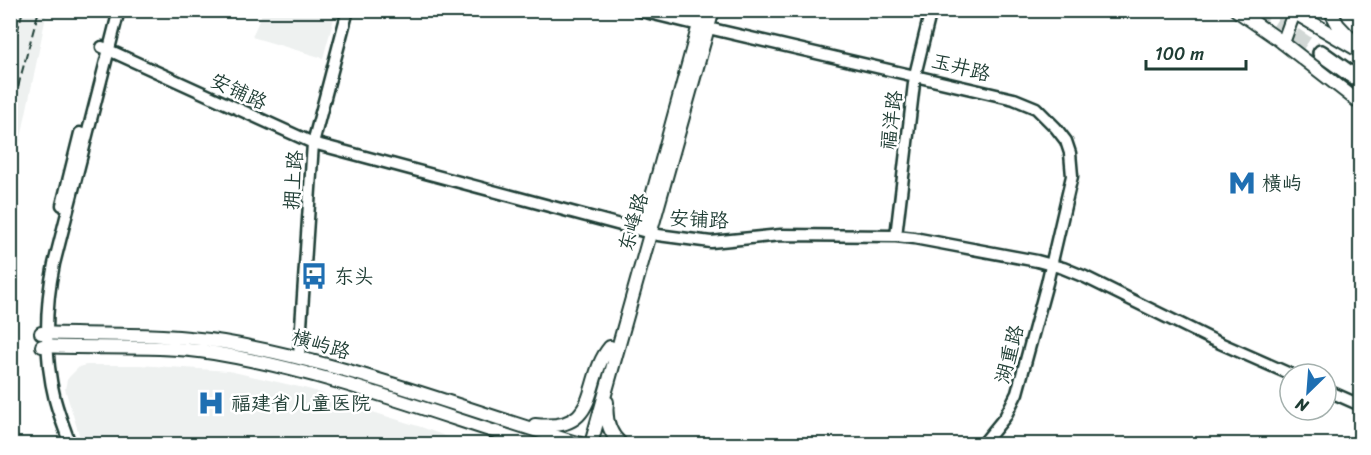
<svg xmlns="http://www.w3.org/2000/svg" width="1371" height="455" viewBox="0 0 1371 455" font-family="Sriracha,'LXGW WenKai TC',sans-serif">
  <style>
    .built { fill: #eef1f0 }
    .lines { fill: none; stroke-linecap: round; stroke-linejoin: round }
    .highway-tunnel { stroke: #d2d8d6; stroke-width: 15; stroke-dasharray: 15 8; stroke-linecap: butt }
    .minor-casing { stroke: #1f3d34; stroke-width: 15 }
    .major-casing { stroke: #1f3d34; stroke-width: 16 }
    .highway-casing { stroke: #1f3d34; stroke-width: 20 }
    .minor { stroke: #fff; stroke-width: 10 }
    .major { stroke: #fff; stroke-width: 12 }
    .highway { stroke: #fff; stroke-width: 15 }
    .rail { stroke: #1f3d34; stroke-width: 2; stroke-dasharray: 9 4.5; stroke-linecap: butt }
    .labels { text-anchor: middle; stroke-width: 5; stroke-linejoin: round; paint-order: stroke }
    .street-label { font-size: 20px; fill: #1f3d34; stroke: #fff }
    .poi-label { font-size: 20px; fill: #1f3d34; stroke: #fff; text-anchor: start }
  </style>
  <rect width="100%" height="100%" fill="#fff"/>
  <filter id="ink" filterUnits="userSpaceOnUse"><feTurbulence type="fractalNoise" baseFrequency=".0167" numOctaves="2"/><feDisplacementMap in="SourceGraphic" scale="12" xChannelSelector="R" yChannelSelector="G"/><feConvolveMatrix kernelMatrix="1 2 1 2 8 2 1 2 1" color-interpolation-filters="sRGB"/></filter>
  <g filter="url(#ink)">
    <path class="built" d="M11,10l36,1 -36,176 -1,-176z
      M263,11h73l-13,47 -71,-21z
      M86,365h53l90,6 79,18 54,17 1,3 58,18 45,17h-384l-17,-55 2,-9 2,-3 10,-10z"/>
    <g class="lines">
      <path class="highway-tunnel" d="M1256,10l65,43"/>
      <defs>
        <path id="minor" d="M637,10l62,15
          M708,28l306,71 22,9 20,20 10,13 4,12 2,23 -25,107 -30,110 -12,24 -22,27
          M102,47l211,96 345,92 53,7 70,-7 115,1 18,2 123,23 26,7 22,9 128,63 77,34
          M62,205l18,-72
          M896,236l19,-161 16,-65
          M299,357l14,-214 35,-133
          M1326,390l34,15
          M70,444c-5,-14 -11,-29 -15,-44 -11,-44 -10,-93 -1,-136l65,-254"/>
        <path id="major" d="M1236,10l42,29 82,64
          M1290,10l70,41
          M1330,10l8,15 19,20
          M1283,43l12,-33
          M643,229l60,-219
          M41,333c61,3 121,-1 182,9 121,20 240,67 357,102
          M42,346c57,3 115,-2 172,7 109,18 214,58 319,91
          M607,402c-2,16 2,31 14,42
          M535,425c68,7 47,-45 75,-78
          M591,444l122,-434"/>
        <path id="highway" d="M1321,53l39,28"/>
      </defs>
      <use href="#minor" class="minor-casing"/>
      <use href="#major" class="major-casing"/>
      <use href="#highway" class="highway-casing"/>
      <use href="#minor" class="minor"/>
      <use href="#major" class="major"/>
      <use href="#highway" class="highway"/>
      <path class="rail" d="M10,59l13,-49
        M10,127l10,-48 19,-69"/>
    </g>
  </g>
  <defs>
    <symbol id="metro-bare" viewBox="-9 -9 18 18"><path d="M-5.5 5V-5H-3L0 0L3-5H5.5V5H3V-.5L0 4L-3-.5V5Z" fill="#1f6fb2" stroke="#fff" stroke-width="2.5" paint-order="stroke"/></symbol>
    <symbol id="bus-bare" viewBox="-9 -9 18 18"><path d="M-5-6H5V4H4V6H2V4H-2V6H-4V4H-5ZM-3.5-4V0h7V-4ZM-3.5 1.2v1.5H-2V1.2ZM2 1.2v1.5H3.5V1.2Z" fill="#1f6fb2" stroke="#fff" stroke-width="2.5" paint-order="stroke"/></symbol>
    <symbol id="hospital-bare" viewBox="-9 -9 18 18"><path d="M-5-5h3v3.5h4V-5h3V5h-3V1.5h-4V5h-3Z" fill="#1f6fb2" stroke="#fff" stroke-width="2.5" paint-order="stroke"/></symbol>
  </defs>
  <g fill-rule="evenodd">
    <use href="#metro-bare" x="1223" y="164" width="38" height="38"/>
    <use href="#bus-bare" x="295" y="257" width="38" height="38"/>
    <use href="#hospital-bare" x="192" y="384" width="38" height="38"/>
  </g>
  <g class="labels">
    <g class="street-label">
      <text transform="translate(961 67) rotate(14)" y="7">玉井路</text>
      <text transform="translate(239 91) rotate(25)" y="7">安铺路</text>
      <text transform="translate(891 120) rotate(-83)" y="7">福洋路</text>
      <text transform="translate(293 180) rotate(-86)" y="7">拥上路</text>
      <text transform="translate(699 219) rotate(3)" y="7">安铺路</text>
      <text transform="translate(633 222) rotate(-74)" y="7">东峰路</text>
      <text transform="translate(321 344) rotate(16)" y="7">横屿路</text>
      <text transform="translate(1009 354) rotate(-75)" y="7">湖重路</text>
    </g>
    <g class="poi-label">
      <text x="1262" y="190">横屿</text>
      <text x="334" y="283">东头</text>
      <text x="231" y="410">福建省儿童医院</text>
    </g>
  </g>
  <rect width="1371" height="455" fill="none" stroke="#fff" stroke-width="36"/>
  <rect x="18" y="18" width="1335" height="419" fill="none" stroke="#1f3d34" stroke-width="2" filter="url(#ink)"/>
  <g transform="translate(1308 392) rotate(205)"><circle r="28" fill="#ffffff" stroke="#a5b1ae" stroke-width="1.5"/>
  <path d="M0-4.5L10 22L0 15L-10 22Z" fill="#1f6fb2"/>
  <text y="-9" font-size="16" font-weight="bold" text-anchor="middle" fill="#1f3d34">N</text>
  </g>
  <path d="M1146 60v9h100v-9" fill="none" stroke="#1f3d34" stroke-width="3"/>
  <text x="1155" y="60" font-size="18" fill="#1f3d34" stroke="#ffffff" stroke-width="4.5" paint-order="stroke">100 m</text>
</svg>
